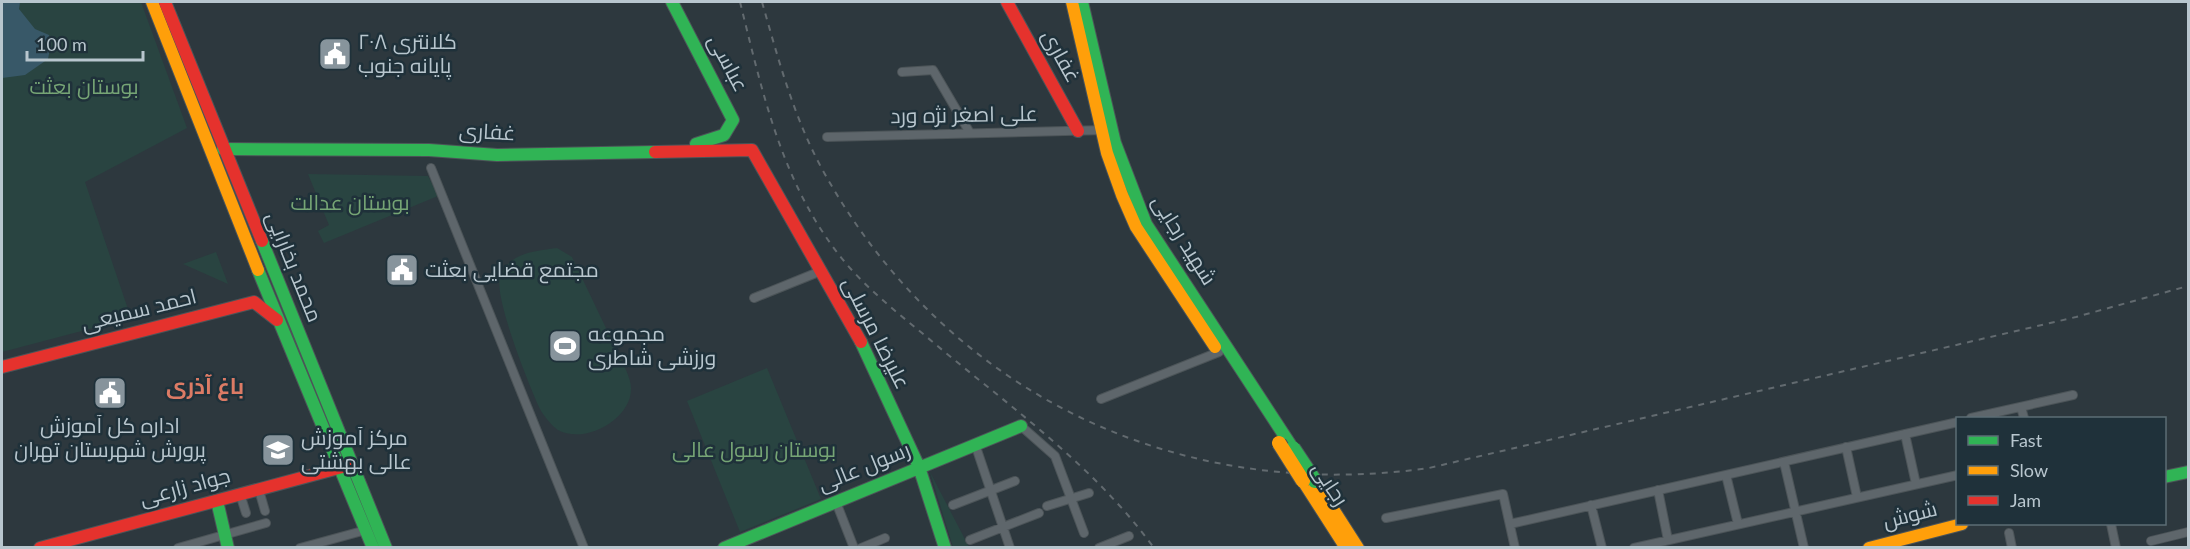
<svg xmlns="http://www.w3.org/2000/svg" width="2190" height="549" viewBox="0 0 2190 549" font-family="Lato,Cairo,sans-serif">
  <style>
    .green { fill: #294441 }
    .water { fill: #385868 }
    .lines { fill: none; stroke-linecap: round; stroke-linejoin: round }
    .street-casing { stroke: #4c5458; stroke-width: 10 }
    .fast-casing { stroke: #4c5458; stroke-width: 14 }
    .slow-casing { stroke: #4c5458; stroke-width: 14 }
    .jam-casing { stroke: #4c5458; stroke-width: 14 }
    .street { stroke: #5e666b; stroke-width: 8 }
    .fast { stroke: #30b455; stroke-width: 12 }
    .slow { stroke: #ff9f0a; stroke-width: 12 }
    .jam { stroke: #e5322d; stroke-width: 12 }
    .rail { stroke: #626a6f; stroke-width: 2; stroke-dasharray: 6 6; stroke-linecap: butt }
    .fast-bridge-casing { stroke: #4b555a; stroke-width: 16; stroke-linecap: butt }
    .slow-bridge-casing { stroke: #4b555a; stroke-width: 16; stroke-linecap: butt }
    .fast-bridge { stroke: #30b455; stroke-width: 14 }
    .slow-bridge { stroke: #ff9f0a; stroke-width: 14 }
    .labels { text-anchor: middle; stroke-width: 5; stroke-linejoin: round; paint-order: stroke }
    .poi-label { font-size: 21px; fill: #b8c6ce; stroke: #1f313a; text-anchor: start }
    .street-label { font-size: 21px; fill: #b8c6ce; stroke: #1f313a }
    .park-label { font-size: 21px; fill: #76a575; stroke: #1f313a }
    .neighbourhood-label { font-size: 22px; font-weight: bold; fill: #dc7b65; stroke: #1f313a }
  </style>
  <rect width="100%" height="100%" fill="#2d383e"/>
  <path class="green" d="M2,2h139l46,126 -102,54 46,136 -129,34z
    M308,174l120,2 10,20 -114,47 -6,-12 11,-6z
    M557,248l15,9 54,113c2,5 5,12 5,18 1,31 -46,57 -73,42 -6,-4 -15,-15 -18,-21 -10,-21 -46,-111 -40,-131 7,-25 35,-27 57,-30z
    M216,252l12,32 -45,-20z
    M767,368l54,131 -81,33 -53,-131z
    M930,472l39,75h-16z"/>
  <path class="water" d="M2,2h18l-1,7 16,20 14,6 2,9 -3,15 -23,16 -23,3z"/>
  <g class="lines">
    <defs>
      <path id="street" d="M902,72l31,-2 37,63
        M827,137l278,-7
        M431,168l153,380
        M754,298l67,-27
        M1101,399l118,-47
        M2021,407l3,11
        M1971,418l102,-23
        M1021,426l34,30 29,77
        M1905,434l11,50
        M975,444l35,104
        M1846,447l11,50
        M1784,462l20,86
        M1726,475l12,49
        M259,490l6,21
        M1658,490l10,50
        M240,494l6,19
        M836,502l18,46
        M953,505l62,-24
        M1591,505l11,43
        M1047,506l42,-13
        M1386,518l117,-24 12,54
        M1510,524l448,-102
        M2111,524l5,24
        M2009,533l3,15
        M970,540l69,-27
        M2151,541l37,-9
        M178,548l88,-25
        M300,548l66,-18
        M861,548l24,-10
        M1099,548l30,-12
        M1634,548l324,-73"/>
      <path id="fast" d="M672,2l61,118 -9,15 -28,9
        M1082,2l33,141 31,81 144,220
        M223,149l206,1 68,5 158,-3
        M262,241l124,307
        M258,270l115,278
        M861,342l58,125 26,81
        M2164,477l24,-5
        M217,501l11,47
        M724,548l297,-122"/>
      <path id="slow" d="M152,2l106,268
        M1072,2l35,151 15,42 14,32 79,120
        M1303,481l43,67
        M1315,481l43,67
        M1869,548l93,-24"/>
      <path id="jam" d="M165,2l97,239
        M1007,2l71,129
        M655,152l97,-2 109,192
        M2,367l252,-65 23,18
        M40,548l306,-82"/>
    </defs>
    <use href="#street" class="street-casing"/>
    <use href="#fast" class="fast-casing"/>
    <use href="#slow" class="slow-casing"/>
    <use href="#jam" class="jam-casing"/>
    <use href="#street" class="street"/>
    <use href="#fast" class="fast"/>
    <use href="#slow" class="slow"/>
    <use href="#jam" class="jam"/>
    <path class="rail" d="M740,2c23,92 42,184 104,259 24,29 55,53 84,77 78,66 165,126 226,210
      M762,2c16,56 31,113 59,165 122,225 356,337 608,301l647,-151 112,-31"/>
    <defs>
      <path id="fast-bridge" d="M1293,448l22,33"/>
      <path id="slow-bridge" d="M1279,443l24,38"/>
    </defs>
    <use href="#fast-bridge" class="fast-bridge-casing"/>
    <use href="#slow-bridge" class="slow-bridge-casing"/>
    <use href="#fast-bridge" class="fast-bridge"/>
    <use href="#slow-bridge" class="slow-bridge"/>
  </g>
  <defs>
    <symbol id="civic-square" viewBox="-11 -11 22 22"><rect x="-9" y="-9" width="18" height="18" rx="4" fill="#87949c" stroke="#1f313a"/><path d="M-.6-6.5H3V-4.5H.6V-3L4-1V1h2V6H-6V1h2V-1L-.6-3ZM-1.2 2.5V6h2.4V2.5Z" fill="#fff"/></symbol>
    <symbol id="stadium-square" viewBox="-11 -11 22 22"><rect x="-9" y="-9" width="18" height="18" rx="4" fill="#87949c" stroke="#1f313a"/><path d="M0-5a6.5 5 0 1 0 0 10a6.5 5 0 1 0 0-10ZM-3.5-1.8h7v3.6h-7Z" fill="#fff"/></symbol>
    <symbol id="university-square" viewBox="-11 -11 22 22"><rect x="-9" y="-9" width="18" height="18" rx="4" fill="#87949c" stroke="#1f313a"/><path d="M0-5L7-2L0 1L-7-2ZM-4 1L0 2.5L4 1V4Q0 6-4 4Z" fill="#fff"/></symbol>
  </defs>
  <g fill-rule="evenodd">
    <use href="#civic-square" x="316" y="35" width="38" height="38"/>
    <use href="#civic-square" x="383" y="251" width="38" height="38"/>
    <use href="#stadium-square" x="546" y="327" width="38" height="38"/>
    <use href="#civic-square" x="91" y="374" width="38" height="38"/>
    <use href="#university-square" x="259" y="431" width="38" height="38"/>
  </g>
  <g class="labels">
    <g class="poi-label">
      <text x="358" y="49">کلانتری ۲۰۸<tspan x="358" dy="24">پایانه جنوب</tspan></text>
      <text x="425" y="277">مجتمع قضایی بعثت</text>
      <text x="588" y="341">مجموعه<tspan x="588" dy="24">ورزشی شاطری</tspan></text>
      <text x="110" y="433" text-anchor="middle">اداره کل آموزش<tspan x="110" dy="24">پرورش شهرستان تهران</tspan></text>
      <text x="301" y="445">مرکز آموزش<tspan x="301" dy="24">عالی بهشتی</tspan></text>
    </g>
    <g class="street-label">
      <text transform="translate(1061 56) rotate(61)" y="7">غفاری</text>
      <text transform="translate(728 63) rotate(62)" y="7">عباسی</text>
      <text transform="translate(964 115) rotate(-1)" y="7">علی اصغر نژه ورد</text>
      <text transform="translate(487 132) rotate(3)" y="7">غفاری</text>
      <text transform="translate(1184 240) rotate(58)" y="7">شهید رجایی</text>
      <text transform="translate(294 267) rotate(68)" y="7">محمد بخارایی</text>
      <text transform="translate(139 310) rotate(-14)" y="7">احمد سمیعی</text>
      <text transform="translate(876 333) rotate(63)" y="7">علیرضا مرسلی</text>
      <text transform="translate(864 467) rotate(-22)" y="7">رسول عالی</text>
      <text transform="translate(1330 484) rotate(57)" y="7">رجایی</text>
      <text transform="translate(185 487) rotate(-15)" y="7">جواد زارعی</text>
      <text transform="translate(1910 515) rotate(-14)" y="7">شوش</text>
    </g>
    <g class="park-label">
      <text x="84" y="94">بوستان بعثت</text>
      <text x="350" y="210">بوستان عدالت</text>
      <text x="754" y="457">بوستان رسول عالی</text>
    </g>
    <g class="neighbourhood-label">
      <text x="205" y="394">باغ آذری</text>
    </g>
  </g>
  <rect width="2190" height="549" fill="none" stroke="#b8c6ce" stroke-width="6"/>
  <rect x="1956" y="417" width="210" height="108" fill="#1f313a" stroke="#5c6d75" stroke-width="1.5"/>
  <rect x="1968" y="436" width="30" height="9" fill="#30b455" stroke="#5c6d75" stroke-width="1.5"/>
  <text x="2010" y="447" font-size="18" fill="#b8c6ce">Fast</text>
  <rect x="1968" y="466" width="30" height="9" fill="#ff9f0a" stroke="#5c6d75" stroke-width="1.5"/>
  <text x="2010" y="477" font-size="18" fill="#b8c6ce">Slow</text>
  <rect x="1968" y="496" width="30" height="9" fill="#e5322d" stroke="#5c6d75" stroke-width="1.5"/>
  <text x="2010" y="507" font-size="18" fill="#b8c6ce">Jam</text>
  <path d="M27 51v9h116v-9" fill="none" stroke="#b8c6ce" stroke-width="3"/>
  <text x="36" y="51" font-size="18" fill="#b8c6ce" stroke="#1f313a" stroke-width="4.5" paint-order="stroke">100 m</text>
</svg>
